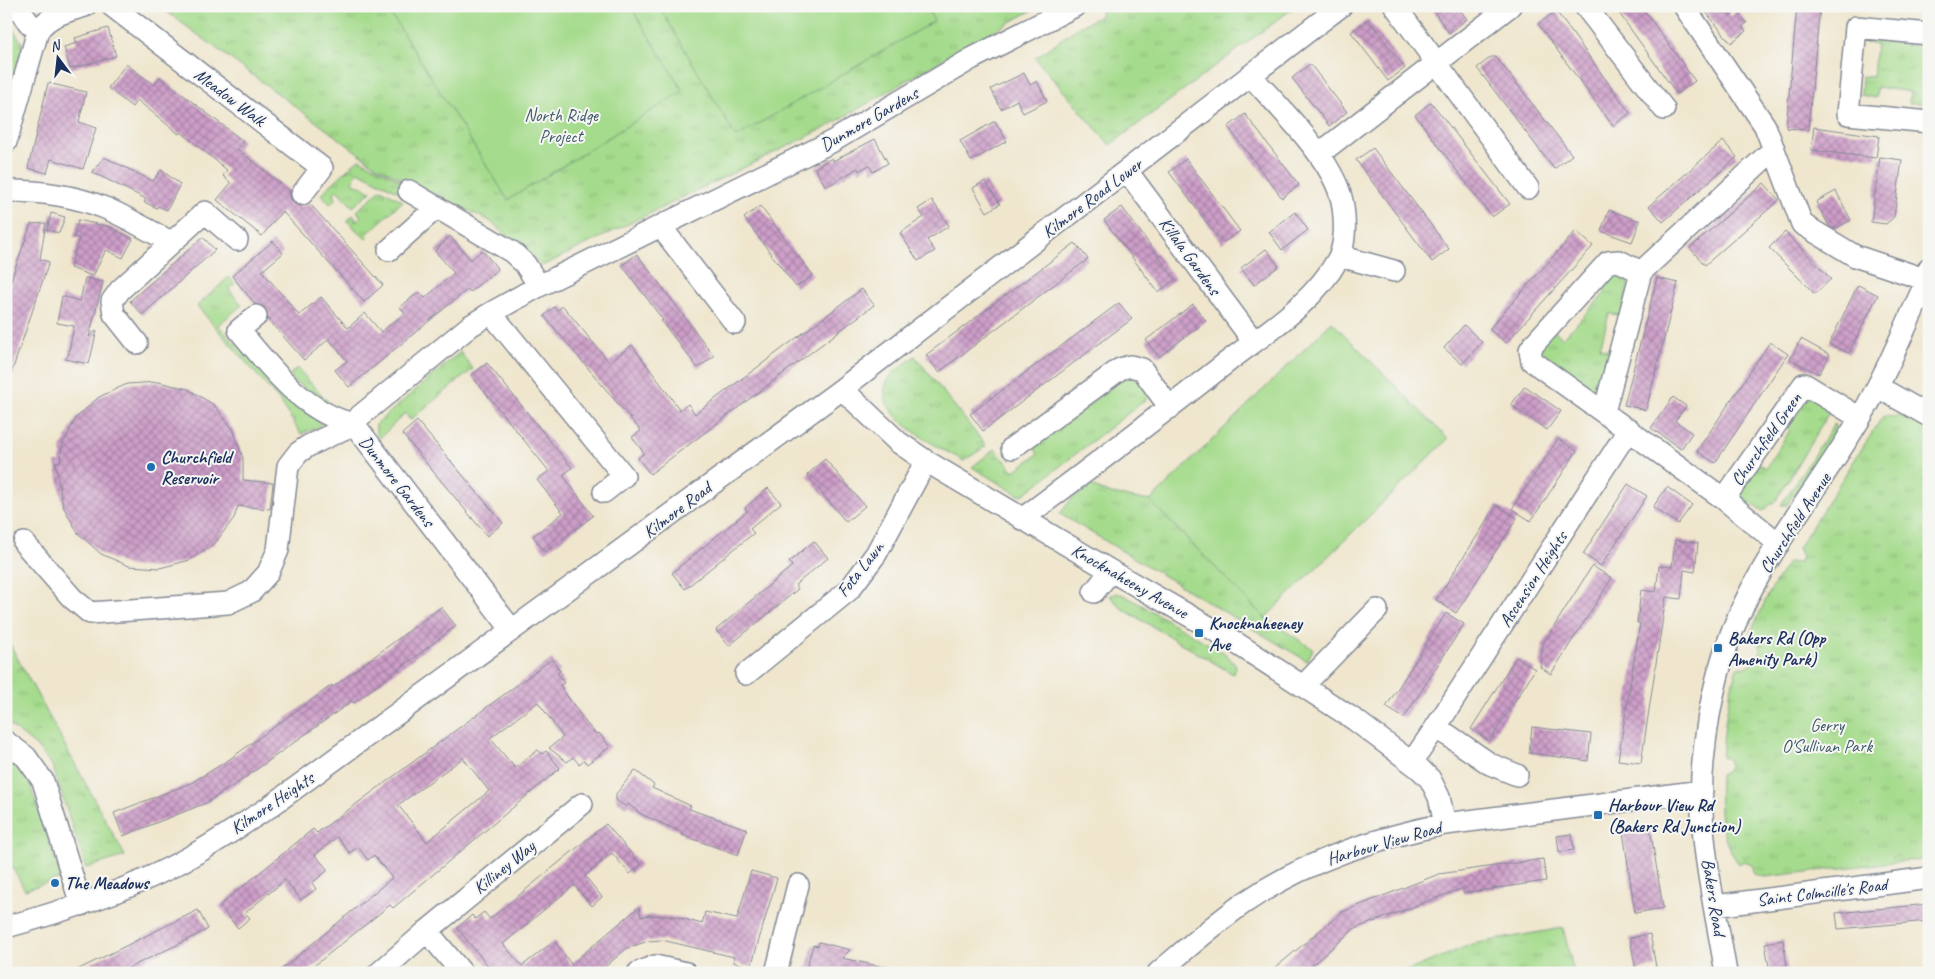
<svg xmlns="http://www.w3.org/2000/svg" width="1935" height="979" viewBox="0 0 1935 979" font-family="Caveat,sans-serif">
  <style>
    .grass { fill: url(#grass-tufts); stroke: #608575 }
    .garden { fill: #a5db8c; stroke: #608575 }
    .building { fill: url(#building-cross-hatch); fill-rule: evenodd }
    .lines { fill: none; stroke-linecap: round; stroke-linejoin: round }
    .minor-casing { stroke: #858a96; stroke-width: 24 }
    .minor { stroke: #fff; stroke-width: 21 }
    .poi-dot { fill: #1f6fb2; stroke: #f6f6f2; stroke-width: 2 }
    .labels { text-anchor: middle; stroke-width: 4; stroke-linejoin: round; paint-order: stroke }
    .street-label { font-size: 18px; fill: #1b2f5e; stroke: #f6f6f2 }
    .park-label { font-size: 18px; fill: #3e5a6a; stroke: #f6f6f2 }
    .poi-label { font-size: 18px; font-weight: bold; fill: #1b2f5e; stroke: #f6f6f2; text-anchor: start }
  </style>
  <defs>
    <pattern id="grass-tufts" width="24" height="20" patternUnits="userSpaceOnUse" patternTransform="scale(1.25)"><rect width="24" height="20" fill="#a5db8c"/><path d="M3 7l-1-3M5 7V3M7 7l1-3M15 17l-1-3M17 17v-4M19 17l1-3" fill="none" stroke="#8dbc7b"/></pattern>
    <pattern id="building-cross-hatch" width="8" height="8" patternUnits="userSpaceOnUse" patternTransform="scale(1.25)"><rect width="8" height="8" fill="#cd9ec8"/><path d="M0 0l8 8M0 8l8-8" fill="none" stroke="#a681a6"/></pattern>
  </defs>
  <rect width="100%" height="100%" fill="#f6f6f2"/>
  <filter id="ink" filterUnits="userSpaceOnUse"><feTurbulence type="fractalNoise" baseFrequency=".02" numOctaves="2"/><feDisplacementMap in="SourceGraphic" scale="10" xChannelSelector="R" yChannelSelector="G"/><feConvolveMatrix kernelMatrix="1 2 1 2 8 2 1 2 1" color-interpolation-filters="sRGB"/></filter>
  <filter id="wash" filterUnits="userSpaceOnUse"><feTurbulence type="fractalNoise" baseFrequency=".0096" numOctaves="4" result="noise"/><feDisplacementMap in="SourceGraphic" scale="20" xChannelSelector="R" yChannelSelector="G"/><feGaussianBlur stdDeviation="1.12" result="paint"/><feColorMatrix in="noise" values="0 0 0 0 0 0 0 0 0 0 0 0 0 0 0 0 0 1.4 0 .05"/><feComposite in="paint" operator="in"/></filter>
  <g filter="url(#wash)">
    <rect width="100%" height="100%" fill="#efe6cd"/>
    <path class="grass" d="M159,6h881l-81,44 -132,77 -285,139 -52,-45 -114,-55z
      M1103,6h193l-186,139 -75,-87 45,-32 19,-9z
      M6,19l17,25 -17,62z
      M1885,33l1,9 43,5 -3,56h-17l1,-11 -33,-5 -1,11 -15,-3 1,-19 11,1 3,-33 -11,-1 1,-9z
      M359,159l51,26 -5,10 -47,-24 -6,11 19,9 -18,16 -16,-17 -3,3 2,6 -6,5 -9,-10z
      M381,189l22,12 -36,33 2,2 -3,3 -19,-18 6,-6 3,4 -1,3 6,-5 -4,-6z
      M1611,269l16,7 2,4 -7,35 -13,-1 -9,34 12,3 -13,42 -3,1 -56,-37 -2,-10 15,-17 10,8 43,-46 -10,-8z
      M229,277l6,7 -6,5 13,16 -24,20 14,15 90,83 -5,5 -16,6 -23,-35 -81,-93z
      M460,352l13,17 -63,51 -5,-7 -25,25 -4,-4v-10z
      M915,356l71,90 -22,15c-23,-13 -93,-45 -77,-79 5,-11 18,-18 28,-26z
      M297,368l34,37 -38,-24 -3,-7z
      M1131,377l6,2 11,11 1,7 -126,98 -6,-1 -45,-27 23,-18 19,22 24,-17 -4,-7 2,-4 88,-65z
      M1803,392l28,17 -54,90 -14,12 -23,-14 1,-6 16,-29 9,6 24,-38 -9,-6z
      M1902,411l27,15v432l-165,19 -10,-3 -1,-8 -9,-5 -5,3c-21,-27 -20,-57 -19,-89l6,-3 4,-6 -2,-7 -6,-2c2,-32 6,-60 15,-90h9l13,-8c2,-10 2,-20 -9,-25l18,-39 20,-33 11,1 3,-6 -4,-9 85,-132 14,1z
      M1834,424l3,6 -50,75h-6z
      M1091,486l20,8 39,7 115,117 48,31 -6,12 -247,-147 12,-16z
      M1116,593l8,2 102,59 10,12 -2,7 -1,1 -112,-66 -11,-12z
      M6,637l119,219 -39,12 -34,-103 -16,-19 -30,-24z
      M6,756l19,14 36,108 -36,12 -19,-34z
      M1563,928l11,45h-172l70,-29z"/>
    <path class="garden" d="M386,6h244l53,85 -175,109z
      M659,6h267l8,15 -198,116z
      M1332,322l116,117 -183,179 -115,-117z"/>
    <g id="blocks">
      <path class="building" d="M1430,6h27l10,13 -18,14z
        M1614,6h27l54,75 -18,13z
        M1701,6h22l8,10 6,-5 10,12 -5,4 4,4 -15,12z
        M1797,6h23l-12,124 -22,-2z
        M1556,11l74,102 -17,13 -75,-102z
        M1368,19l37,49 -17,13 -37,-49z
        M108,28l8,28 -46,13 -6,-22 13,-4 -2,-5z
        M1491,57h5l76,98 -18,14 -77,-101z
        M126,64l28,21 6,-8 83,64 -6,8 53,42v7l5,6 6,2 10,-1 72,80 -19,17 -82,-91 -20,25 -45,-36 14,-17 -8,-7 4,-6 -46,-38 -2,2 -42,-34 -5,7 -24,-19z
        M1310,64l37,48 -18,14 -37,-48z
        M1024,73l6,12 7,-4 10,20 -24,12 -6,-13 -16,9 -10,-20z
        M48,83l38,9 -7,30 17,6 -13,41 -32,-10 -4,14 -19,-5z
        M1431,102l79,102 -18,13 -77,-102z
        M1245,114l54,71 -17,13 -54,-71z
        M995,121l12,20 -36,20 -11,-20z
        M1814,127l65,9 -3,22 -65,-8z
        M875,139l13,24 -15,9 -4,-7 -10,6 -1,-3 -32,19 -11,-19 17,-10 1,3z
        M1723,141l14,16 -74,65 -14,-16z
        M1373,148l76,101 -17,13 -76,-102z
        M104,157l49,24 8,-11 19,14 -13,26 -9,-4 -1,2 -13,-6 2,-3 -54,-27z
        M1880,157l22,3 -8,57 -8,7 -15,-2z
        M1186,159l54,72 -18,12 -53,-71z
        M985,181l15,23 -13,8 -14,-24z
        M1764,183l15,17 -74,65 -15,-17z
        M1836,191l15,29 -17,9 -5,-3 -13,-24z
        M932,200l17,26 -22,14 8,11 -17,10 -18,-28 24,-16 -6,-8z
        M760,206l53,69 -17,12 -52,-69z
        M1122,207l53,72 -17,13 -54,-72z
        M1609,210l31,11 -8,21 -31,-11z
        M1295,212l13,18 -26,20 -13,-18z
        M51,213l14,4 -6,16 -12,-3z
        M78,220l32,7 23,12 -10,19 -17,-8 -13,26 -23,-8 9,-30 -5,-1z
        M46,223l-6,36 9,3 -40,118 -3,-1v-85l25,-70z
        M1576,231l17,15 -87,97 -17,-14z
        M1785,232l46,47 -16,15 -46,-46z
        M450,236l21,24 11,-10 16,19 -28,23 -2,-3 -119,98 -14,-17 12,-9 -18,-22 -25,21 -36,-41 -3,-11 -10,-4 -23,-28 41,-35 10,12 -21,18 37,44 22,-18 27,31 17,-15 16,19 24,-19 -5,-6 19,-15 6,6 29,-25 -19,-22z
        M203,237l12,13 -73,65 -12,-14z
        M1075,243l13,16 -149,113 -13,-17z
        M1266,249l13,17 -25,19 -13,-17z
        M637,254l77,102 -16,12 -37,-47 2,-1 -41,-55z
        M85,278l18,4 -14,55 8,-7 -8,34 -24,-5 3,-3 6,-30 -17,-3 5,-27 18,5z
        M1657,278l21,5 -32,127 -22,-5z
        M1858,285l20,10 -29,58 -20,-9z
        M862,289l12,16 -224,169 -12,-16 6,-5 -12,-16 9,-6 -97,-115 10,-9 3,3 6,-4 46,56 23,-17 48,65 8,-6 7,10z
        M1119,303l13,16 -149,112 -13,-17z
        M1193,304l13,17 -47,36 -13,-17z
        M1464,325l18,17 -20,22 -18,-16z
        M1801,339l29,16 -11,19 -29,-15z
        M1770,342l18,12 -73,109 -18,-12z
        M487,363l85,105 -9,7 30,41 -48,36 -12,-16 30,-23 -26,-33 12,-9 -78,-96z
        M158,382l30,7 26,16 19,24 10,29v22l30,3 -3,26 -32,-3 -4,12 -19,25 -25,17 -30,8 -31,-2 -28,-12 -23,-21 -15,-27 -8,-44h5l2,-16 14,-28 23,-21 28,-13z
        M1525,386l36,25 -14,19 -36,-25z
        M1673,397l13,9 -11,15 17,12 -11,16 -30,-21z
        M417,421l86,102 -16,13 -85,-102z
        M1558,439l19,12 -46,70 -19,-12z
        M825,459l40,47 -19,16 -39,-47z
        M1628,484l19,12 -46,70 -18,-12z
        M1667,487l25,18 -14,19 -25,-17z
        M768,488l13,15 -31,26 4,4 -69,56 -13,-16 75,-62 -2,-3z
        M1497,505l20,13 -61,95 -20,-13z
        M1675,540l23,3 -3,29 -11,-2 -3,29 -15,-2 -25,166 -23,-3 22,-137h-3l4,-33 15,2 3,-26 13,1z
        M814,541l14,17 -33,27 3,4 -69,57 -13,-16 76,-64 -3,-4z
        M1592,566l20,12 -61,96 -11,-7 3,-23z
        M441,607l15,19 -102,77 -2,-2 -113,81 -33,21 -83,33 -9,-23 77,-30 36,-22 105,-76 1,2z
        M1446,613l18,11 -60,94 -18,-11z
        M1516,657l19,12 -45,72 -19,-12z
        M552,659l8,12 -3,2 7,10 -4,2 3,5 23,33 10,11 3,-1 11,14 -23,17 -3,-4 -5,4 -6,-7 -6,5 -18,-14 14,-11 -25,-35 -48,36 25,30 23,-18 4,4 4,-3 14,17 -167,140 -3,-3 -85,68h-28l115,-95 -18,-23 -6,5 -10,-13 -8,6 -13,-16 -22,18 13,15 -16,13 4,6 -15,11 -16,-20 -40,33 5,5 -12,10 -19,-22 94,-77 4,4zM463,758l26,33 -62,51 -29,-37z
        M1532,727l59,7 -3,27 -59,-8z
        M635,770l19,15 -2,3 39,18 -2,3 58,20 -9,26 -56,-20 1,-2 -42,-19 -13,-10 -2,3 -10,-7v-6z
        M606,824l35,41 -11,9 -18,-21 -27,23 17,21 -10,9 -18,-21 -71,59 19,22 32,-25 17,23 68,-57 2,10 9,-2 27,2 25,7 3,-12 32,7 14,-48 26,7 -26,89 -18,-5 1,-5 -72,-17 -14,1 -21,7 -29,25h-104l-37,-45 15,-13 3,4 9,-7 6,7z
        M1650,827l13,81 -28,5 -12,-82z
        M1572,834l2,16 -15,2 -2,-16z
        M1543,859l3,22 -83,12v-5l-109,41 -51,44h-34l73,-61 97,-38z
        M1929,904v17l-91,8 -2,-16z
        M198,910l10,19 -25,13 -65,31h-47z
        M1650,934l6,33 -20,4 -6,-33z
        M1783,940l5,33h-18l-5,-30z
        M819,942l31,8 -8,8 41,9 -1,6h-77l8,-28 5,1z"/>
    </g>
  </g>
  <g filter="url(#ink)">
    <use href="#blocks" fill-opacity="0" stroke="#858a96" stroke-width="1"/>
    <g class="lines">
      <defs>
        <path id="minor" d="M17,6l12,17 9,8
          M112,6l210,162 -20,26
          M1395,6l133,182
          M1585,6l79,103
          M1684,6l81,120 37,98 53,32 72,24
          M1929,34l-73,-7 -8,87 81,8
          M6,142l32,-111c10,-16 30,-20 47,-25
          M1319,154l191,-148
          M1127,171l127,171
          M6,191c34,0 67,4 99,17 22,9 44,23 66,34
          M409,191l103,61 13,12 14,22
          M661,227l74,96
          M389,250l48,-43
          M1340,256l54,15
          M1641,272l-22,-11 -11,1 -74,82 -4,6 2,11 192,138 55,45
          M491,313l133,163 -20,16
          M256,316l-17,14c31,37 65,83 115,94
          M137,343l-23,-29 -2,-13 8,-11 85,-78 32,28
          M1878,387l51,29
          M842,389l56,53 28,19 185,110 119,68 125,81 65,49 10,10 9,18 6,27
          M1604,412l37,-140 133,-123
          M1012,448l108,-79 10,-3 12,3 28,39
          M1724,499l80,-115 56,34
          M1022,519c69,-51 137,-103 204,-156 40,-31 87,-59 112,-104 8,-14 7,-38 5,-52 -5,-44 -63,-98 -92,-131
          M24,543l48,55 18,15 138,-10 23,-11 17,-19 10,-23 10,-84 10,-13 10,-7 46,-22
          M1094,592l17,-21
          M512,630l-158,-206 6,-8 110,-90 21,-13 48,-27 294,-145 138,-82 104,-53
          M746,674l103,-84 27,-36 50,-93
          M1303,686l74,-76
          M1436,727l54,37 27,11
          M6,742l20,15 17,24 38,124
          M1412,762l24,-35 193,-298
          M1715,906l214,-28
          M6,927c51,-14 103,-30 151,-53 39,-18 75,-43 111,-66l566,-413 507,-389
          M427,931l155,-127
          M379,973l48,-42 35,42
          M638,973l17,-7 31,7
          M776,973l22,-88
          M1158,973c28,-24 56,-49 86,-70 60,-41 130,-65 201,-79l257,-33
          M1726,973c-11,-67 -30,-143 -23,-211 5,-58 18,-114 45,-166 32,-62 76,-117 111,-176 27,-45 46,-93 68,-140l2,-12"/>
      </defs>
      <use href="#minor" class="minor-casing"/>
      <use href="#minor" class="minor"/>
    </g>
  </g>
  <g class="poi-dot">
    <circle cx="151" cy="467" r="5"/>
    <rect x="1194" y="628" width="10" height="10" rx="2.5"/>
    <rect x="1713" y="643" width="10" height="10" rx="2.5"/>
    <rect x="1593" y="810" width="10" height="10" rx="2.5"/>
    <circle cx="55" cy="883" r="5"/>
  </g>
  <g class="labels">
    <g class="street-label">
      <text transform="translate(230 97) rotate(37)" y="6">Meadow Walk</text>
      <text transform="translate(869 119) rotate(-30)" y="6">Dunmore Gardens</text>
      <text transform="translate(1092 198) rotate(-37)" y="6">Kilmore Road Lower</text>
      <text transform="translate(1190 256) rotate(54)" y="6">Killala Gardens</text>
      <text transform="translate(1766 439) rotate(-55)" y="6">Churchfield Green</text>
      <text transform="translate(397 481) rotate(52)" y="6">Dunmore Gardens</text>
      <text transform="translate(677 510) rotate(-37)" y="6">Kilmore Road</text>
      <text transform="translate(1795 523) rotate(-57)" y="6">Churchfield Avenue</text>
      <text transform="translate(860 569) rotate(-52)" y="6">Fota Lawn</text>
      <text transform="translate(1533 579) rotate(-57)" y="6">Ascension Heights</text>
      <text transform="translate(1130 581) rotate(30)" y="6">Knocknaheeny Avenue</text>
      <text transform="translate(272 803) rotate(-34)" y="6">Kilmore Heights</text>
      <text transform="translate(1384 843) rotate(-16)" y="6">Harbour View Road</text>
      <text transform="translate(504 867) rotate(-39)" y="6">Killiney Way</text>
      <text transform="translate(1822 892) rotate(-7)" y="6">Saint Colmcille's Road</text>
      <text transform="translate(1714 897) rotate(81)" y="6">Bakers Road</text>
    </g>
    <g class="park-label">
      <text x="561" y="121">North Ridge<tspan x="561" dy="21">Project</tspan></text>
      <text x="1827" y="731">Gerry<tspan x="1827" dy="21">O'Sullivan Park</tspan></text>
    </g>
    <g class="poi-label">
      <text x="161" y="463">Churchfield<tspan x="161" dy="21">Reservoir</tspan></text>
      <text x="1209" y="629">Knocknaheeney<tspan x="1209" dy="21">Ave</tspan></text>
      <text x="1728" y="644">Bakers Rd (Opp<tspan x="1728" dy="21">Amenity Park)</tspan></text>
      <text x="1608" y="811">Harbour View Rd<tspan x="1608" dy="21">(Bakers Rd Junction)</tspan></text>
      <text x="65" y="889">The Meadows</text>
    </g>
  </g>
  <rect width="1935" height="979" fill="none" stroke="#f6f6f2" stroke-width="25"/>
  <g transform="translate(58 58) rotate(345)" stroke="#f6f6f2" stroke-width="4" paint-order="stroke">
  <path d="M0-4L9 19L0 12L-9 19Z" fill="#1b2f5e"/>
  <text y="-8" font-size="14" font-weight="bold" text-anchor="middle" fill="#1b2f5e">N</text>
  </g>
</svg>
